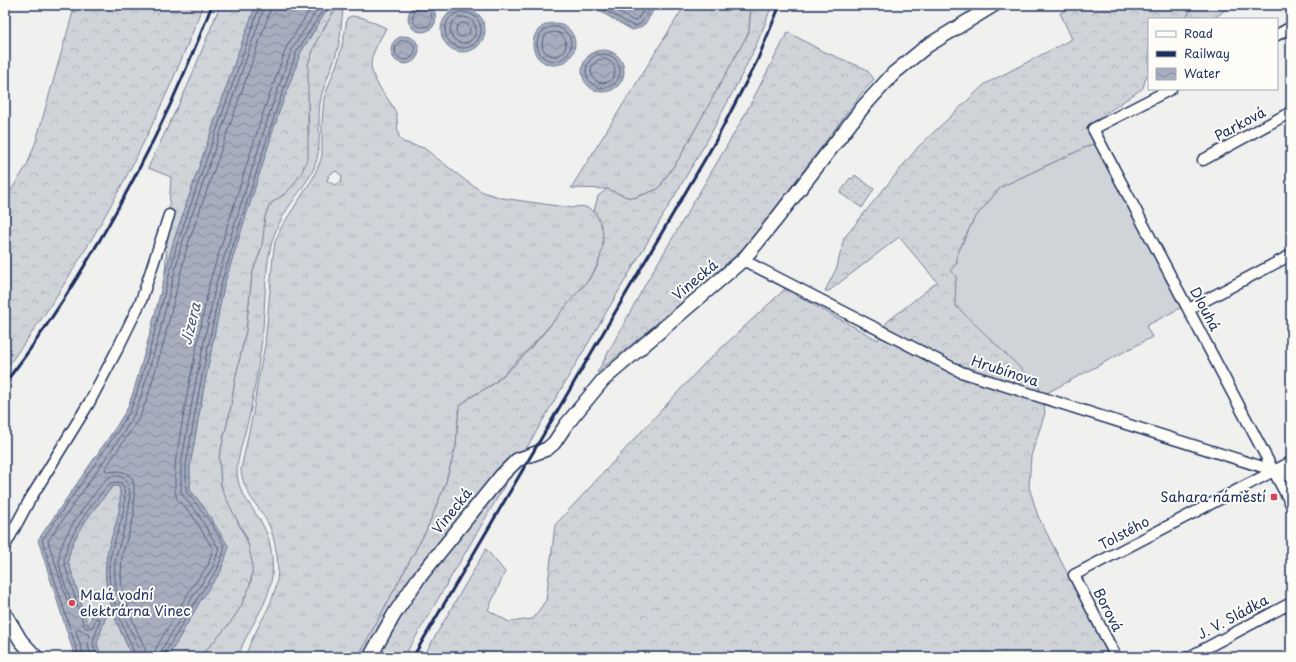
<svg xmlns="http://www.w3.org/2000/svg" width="1296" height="662" viewBox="0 0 1296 662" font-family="'Playpen Sans',sans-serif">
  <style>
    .grass { fill: url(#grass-tufts); stroke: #76819b; fill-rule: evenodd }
    .forest { fill: url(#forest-crowns); stroke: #76819b }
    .park { fill: url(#park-dots); stroke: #76819b }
    .pitch { fill: #d0d3d8; stroke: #76819b }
    .water { fill: url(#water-waves); stroke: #6f7b97 }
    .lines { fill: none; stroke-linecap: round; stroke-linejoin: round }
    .shore { stroke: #536184; stroke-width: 1 }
    .minor-casing { stroke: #1b2f5e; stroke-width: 13 }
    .tertiary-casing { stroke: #1b2f5e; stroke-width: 16 }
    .minor { stroke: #fdfcf7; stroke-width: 10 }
    .tertiary { stroke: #fdfcf7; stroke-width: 13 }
    .rail { stroke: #1b2f5e; stroke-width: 3 }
    .poi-dot { fill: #d1495b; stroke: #fdfcf7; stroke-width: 1.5 }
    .labels { text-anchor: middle; stroke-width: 4; stroke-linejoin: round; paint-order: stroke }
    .street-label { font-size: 14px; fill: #1b2f5e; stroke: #fdfcf7 }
    .poi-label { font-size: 14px; fill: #1b2f5e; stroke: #fdfcf7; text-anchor: end }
    .water-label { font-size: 15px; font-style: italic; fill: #4c5b7f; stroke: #fdfcf7 }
  </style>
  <defs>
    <pattern id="grass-tufts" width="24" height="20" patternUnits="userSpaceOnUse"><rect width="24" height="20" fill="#d0d3d8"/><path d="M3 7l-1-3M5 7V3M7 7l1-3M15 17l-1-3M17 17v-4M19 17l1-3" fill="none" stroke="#b2b5bc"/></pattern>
    <pattern id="forest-crowns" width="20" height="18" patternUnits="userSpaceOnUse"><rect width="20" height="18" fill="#d0d3d8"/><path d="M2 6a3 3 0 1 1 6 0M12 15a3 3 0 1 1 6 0" fill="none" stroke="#b2b5bc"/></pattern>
    <pattern id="park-dots" width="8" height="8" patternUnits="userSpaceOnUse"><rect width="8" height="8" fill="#d0d3d8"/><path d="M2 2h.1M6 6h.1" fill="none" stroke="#b2b5bc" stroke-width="1.8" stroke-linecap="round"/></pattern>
    <pattern id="water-waves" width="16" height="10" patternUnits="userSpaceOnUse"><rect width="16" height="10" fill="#a7adbd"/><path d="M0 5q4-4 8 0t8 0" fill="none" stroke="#878d9d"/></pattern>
  </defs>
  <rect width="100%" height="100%" fill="#f0f0ee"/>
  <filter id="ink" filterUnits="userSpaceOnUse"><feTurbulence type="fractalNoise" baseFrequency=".025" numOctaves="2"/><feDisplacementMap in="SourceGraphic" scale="8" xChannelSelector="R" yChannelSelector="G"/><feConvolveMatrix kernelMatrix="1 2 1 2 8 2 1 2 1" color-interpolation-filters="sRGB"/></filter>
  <g filter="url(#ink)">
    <path class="grass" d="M685,5h66l-2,27 -69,125 -22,32 -24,9 -7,-1 -20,-8 -36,-1z
      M1194,5h37l-17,14h-29z
      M337,10l6,1c-2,12 -2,25 -5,37 -5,19 -15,36 -18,55 -3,22 3,43 -6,65 -3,8 -9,15 -14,23 -12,16 -24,34 -29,54 -8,35 -5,73 -11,109 -3,21 -7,43 -11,64 -4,14 -8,28 -11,43 -5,27 11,40 23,61 7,11 10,24 11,36 4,43 -22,62 -34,99h-22l-11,-7 6,-5 19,-22 15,-25 6,-17 1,-7 -6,-38 -15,-26 -7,-16 -3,-8 -2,-29 11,-46 5,-31 11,-50 6,-56 9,-25 4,-33 5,-12 17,-12 22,-59 -2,-59 1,-10 9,-24 16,-27z
      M352,16l12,2 22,10c-14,28 -23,35 -4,63 5,7 11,14 14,22 3,9 -1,23 7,29l21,6 42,33 17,11 19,6 70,10c12,-5 25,2 29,14 4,13 3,27 -2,39 -5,14 -17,26 -26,37 -25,30 -50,59 -79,85 -11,9 -27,13 -35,25l-3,38 -11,39 -9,22 -10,24 -68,126h-113c12,-37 38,-58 32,-101 -2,-12 -4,-22 -9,-33 -10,-18 -26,-32 -27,-54l12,-56 5,-34 7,-34 8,-88 2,-15 7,-16 31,-48 7,-16 2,-7v-33l2,-24 15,-40 6,-26 2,-14zM336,171l6,5 -1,6 -6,3 -8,-4 2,-6z"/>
    <path class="forest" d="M75,5h128c-39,104 -90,205 -151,298 -15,23 -31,45 -47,67v-170l22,-35 9,-24z
      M220,5h36l-18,48 -65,190 -8,30 6,-96 -23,-9 40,-83z
      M330,5h10l-3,5 -4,3 -16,27 -9,24v93l-6,15 -8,12 -7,8 -17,12 -5,12 -2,23 -2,10 -9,25 -6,56 -11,50 -5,31 -11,46 2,29 3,8 24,49 4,19v12l-3,14 -9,20 -10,15 -19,22 -6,5 1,7h-38l34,-59 19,-27 -18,-65 -13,-16v-24l13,-74 21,-107 54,-170 23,-63z
      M751,5h21c-16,47 -41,90 -64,134l-304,518h-46l68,-126 10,-24 9,-22 11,-39 3,-38c8,-11 22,-16 33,-23 29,-22 55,-56 79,-85 10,-12 24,-24 28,-39 6,-19 6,-34 -5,-50l4,-15 9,-7 20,8 7,1 24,-9 22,-32 69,-125z
      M1075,5h119l-9,14h-36v55l-3,3 -3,11 -48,33 -2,23 -92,43 -27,32 -17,36 -1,21 81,108 6,11 2,18 -14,43 -2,31 9,29 72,141h-687l63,-108 19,23 -17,38 21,12 24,-3 13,-19 9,-75 148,-160 82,-76 93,51 9,-18 50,-40 -38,-45 -70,54h-4l12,-24 7,-29 74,-91 67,-63 87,-45 -12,-26z
      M788,32l34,19 44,18 8,10 -12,14 -113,150 -45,41 -107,89 49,-90 96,-163z
      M113,486h6c6,27 -11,51 -13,77 -4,30 13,65 25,91l-3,3h-27l-4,-14 9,-27 -18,11 -20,-66c3,-27 29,-55 45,-75z"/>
    <path class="park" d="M855,175l19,14 -12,19 -22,-15 10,-15 3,1z"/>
    <path class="pitch" d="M1093,144l5,5 84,158 -36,19 6,11 -109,58 -6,-11 -82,-79 1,-29 -6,-5 7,-8v-8l17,-36 27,-32z"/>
    <path class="water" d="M408 18a14 14 0 1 1 28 0a14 14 0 1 1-28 0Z
      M256,5h74l-29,47 -23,63 -54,170 -21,107 -13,74v24l13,16 26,41 -8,24 -19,27 -34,59h-40l3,-3c-12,-26 -28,-61 -25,-91 2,-26 19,-50 13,-77h-6c-16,20 -42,48 -45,75l20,65 6,-14 12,4 -9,27 4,14h-26l-37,-117 78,-113 11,-18 7,-19 15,-53 24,-94 65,-190z
      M589,5h67c-7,12 -9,23 -24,25z
      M441 30a22 22 0 1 1 44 0a22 22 0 1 1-44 0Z
      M533 44a21 21 0 1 1 42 0a21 21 0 1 1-42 0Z
      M391 50a14 14 0 1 1 28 0a14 14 0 1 1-28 0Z
      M582 71a21 21 0 1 1 42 0a21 21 0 1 1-42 0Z"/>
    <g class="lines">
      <path class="shore" d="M418,5c0,5 -5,6 -5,11 -3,12 17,16 19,3 1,-5 -4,-9 -5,-14
        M596,5l37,21c11,-1 14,-12 18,-21
        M606,5l28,16 4,-2 8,-14
        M445 30a18 18 0 1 1 36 0a18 18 0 1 1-36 0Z
        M450 30a13 13 0 1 1 26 0a13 13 0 1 1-26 0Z
        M456 30a7 7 0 1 1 14 0a7 7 0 1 1-14 0Z
        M537 44a17 17 0 1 1 34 0a17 17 0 1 1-34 0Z
        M542 44a12 12 0 1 1 24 0a12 12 0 1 1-24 0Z
        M395 50a10 10 0 1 1 20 0a10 10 0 1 1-20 0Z
        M586 71a17 17 0 1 1 34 0a17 17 0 1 1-34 0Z
        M591 71a12 12 0 1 1 24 0a12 12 0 1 1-24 0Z
        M79,657l-37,-117 77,-111 11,-18 7,-19 16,-54 24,-94 83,-239
        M84,657l-8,-26 2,-3 11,7 -1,10 3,12
        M97,657l-4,-14 7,-24 -4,-1 -3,8 -3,2h-4l-2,-2 -20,-64c0,-23 31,-62 46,-79l8,-1 4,1c10,25 -10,56 -13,81 -2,29 14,62 25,88v5
        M139,657c2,-11 -8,-24 -12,-34 -4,-11 -8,-24 -11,-35 -1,-8 -2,-17 -1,-25 3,-23 23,-61 11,-83 -6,-5 -14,-5 -20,-1 -14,18 -48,58 -47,81 0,10 8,29 11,39l-1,2 -2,-1 -19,-59 76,-109 11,-19 7,-20 16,-54 23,-93 84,-241
        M145,657v-8l-13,-30 -10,-32 -1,-12 1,-20 12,-39v-30l-2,-8 -6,-5 -7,-2 -12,1 -2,-3 35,-52 8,-21 16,-55 23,-94 83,-236 1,-6
        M154,657l2,-9 34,-58 18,-25 5,-16 -21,-34 -15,-16 -2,-7v-28l13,-75 22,-108 54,-171 23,-64 26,-41
        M160,657l1,-6 34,-58 18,-26 6,-18 -23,-38 -13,-15 -2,-5v-26l13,-74 22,-108 54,-171 22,-63 28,-44
        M165,657v-4l34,-57 18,-26 8,-22c-9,-20 -24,-39 -38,-55l-1,-3v-25l13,-74 22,-107 54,-170 22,-63 29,-46"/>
      <defs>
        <path id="minor" d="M1277,35l14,-8
          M1171,89l-78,40 198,375
          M1203,160l88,-48
          M743,260l218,112 330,104
          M1189,309l102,-54
          M5,546l24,-45 60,-98 28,-53 24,-49 28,-86
          M1116,657l-42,-82 217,-113
          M1189,657l102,-54"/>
        <path id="tertiary" d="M5,614l16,27 15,16
          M370,657l25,-44 23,-34 83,-103 16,-16 30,-11 7,-6 12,-18 37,-45 140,-120 31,-38 89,-115 31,-34 33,-27 67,-41"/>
      </defs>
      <use href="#minor" class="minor-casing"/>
      <use href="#tertiary" class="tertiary-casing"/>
      <use href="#minor" class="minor"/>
      <use href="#tertiary" class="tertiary"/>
      <path class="rail" d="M5,383c28,-36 54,-75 78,-115 51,-83 94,-171 129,-263
        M413,657l302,-515 42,-81 23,-56"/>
    </g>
  </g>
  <g class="poi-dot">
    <rect x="1270" y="493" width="8" height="8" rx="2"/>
    <circle cx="72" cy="603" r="4"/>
  </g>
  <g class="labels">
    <g class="street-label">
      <text transform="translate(1240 124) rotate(-28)" y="5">Parková</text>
      <text transform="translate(695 280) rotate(-40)" y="5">Vinecká</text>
      <text transform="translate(1205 309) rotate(62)" y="5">Dlouhá</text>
      <text transform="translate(1005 371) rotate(18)" y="5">Hrubínova</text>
      <text transform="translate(452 511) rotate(-51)" y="5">Vinecká</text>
      <text transform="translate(1124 533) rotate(-28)" y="5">Tolstého</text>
      <text transform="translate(1108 610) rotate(63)" y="5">Borová</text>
      <text transform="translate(1233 617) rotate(-28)" y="5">J. V. Sládka</text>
    </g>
    <g class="poi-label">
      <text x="1266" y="502">Sahara náměstí</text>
      <text x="80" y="600" text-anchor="start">Malá vodní<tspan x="80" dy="16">elektrárna Vinec</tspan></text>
    </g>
    <g class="water-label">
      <text transform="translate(191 324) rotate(-76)" y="5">Jizera</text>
    </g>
  </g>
  <rect width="1296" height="662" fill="none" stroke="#fdfcf7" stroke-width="20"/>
  <rect x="10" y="10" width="1276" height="642" fill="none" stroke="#1b2f5e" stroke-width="1.5" filter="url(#ink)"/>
  <rect x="1148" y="18" width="130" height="72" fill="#fdfcf7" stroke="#a3aaba"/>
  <rect x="1156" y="31" width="20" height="6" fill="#fdfcf7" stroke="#a3aaba"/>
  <text x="1184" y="38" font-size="12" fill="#1b2f5e">Road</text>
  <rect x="1156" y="51" width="20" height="6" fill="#1b2f5e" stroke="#a3aaba"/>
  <text x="1184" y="58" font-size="12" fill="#1b2f5e">Railway</text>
  <rect x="1156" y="68" width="20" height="12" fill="url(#water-waves)" stroke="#a3aaba"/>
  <text x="1184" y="78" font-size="12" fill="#1b2f5e">Water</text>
</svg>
